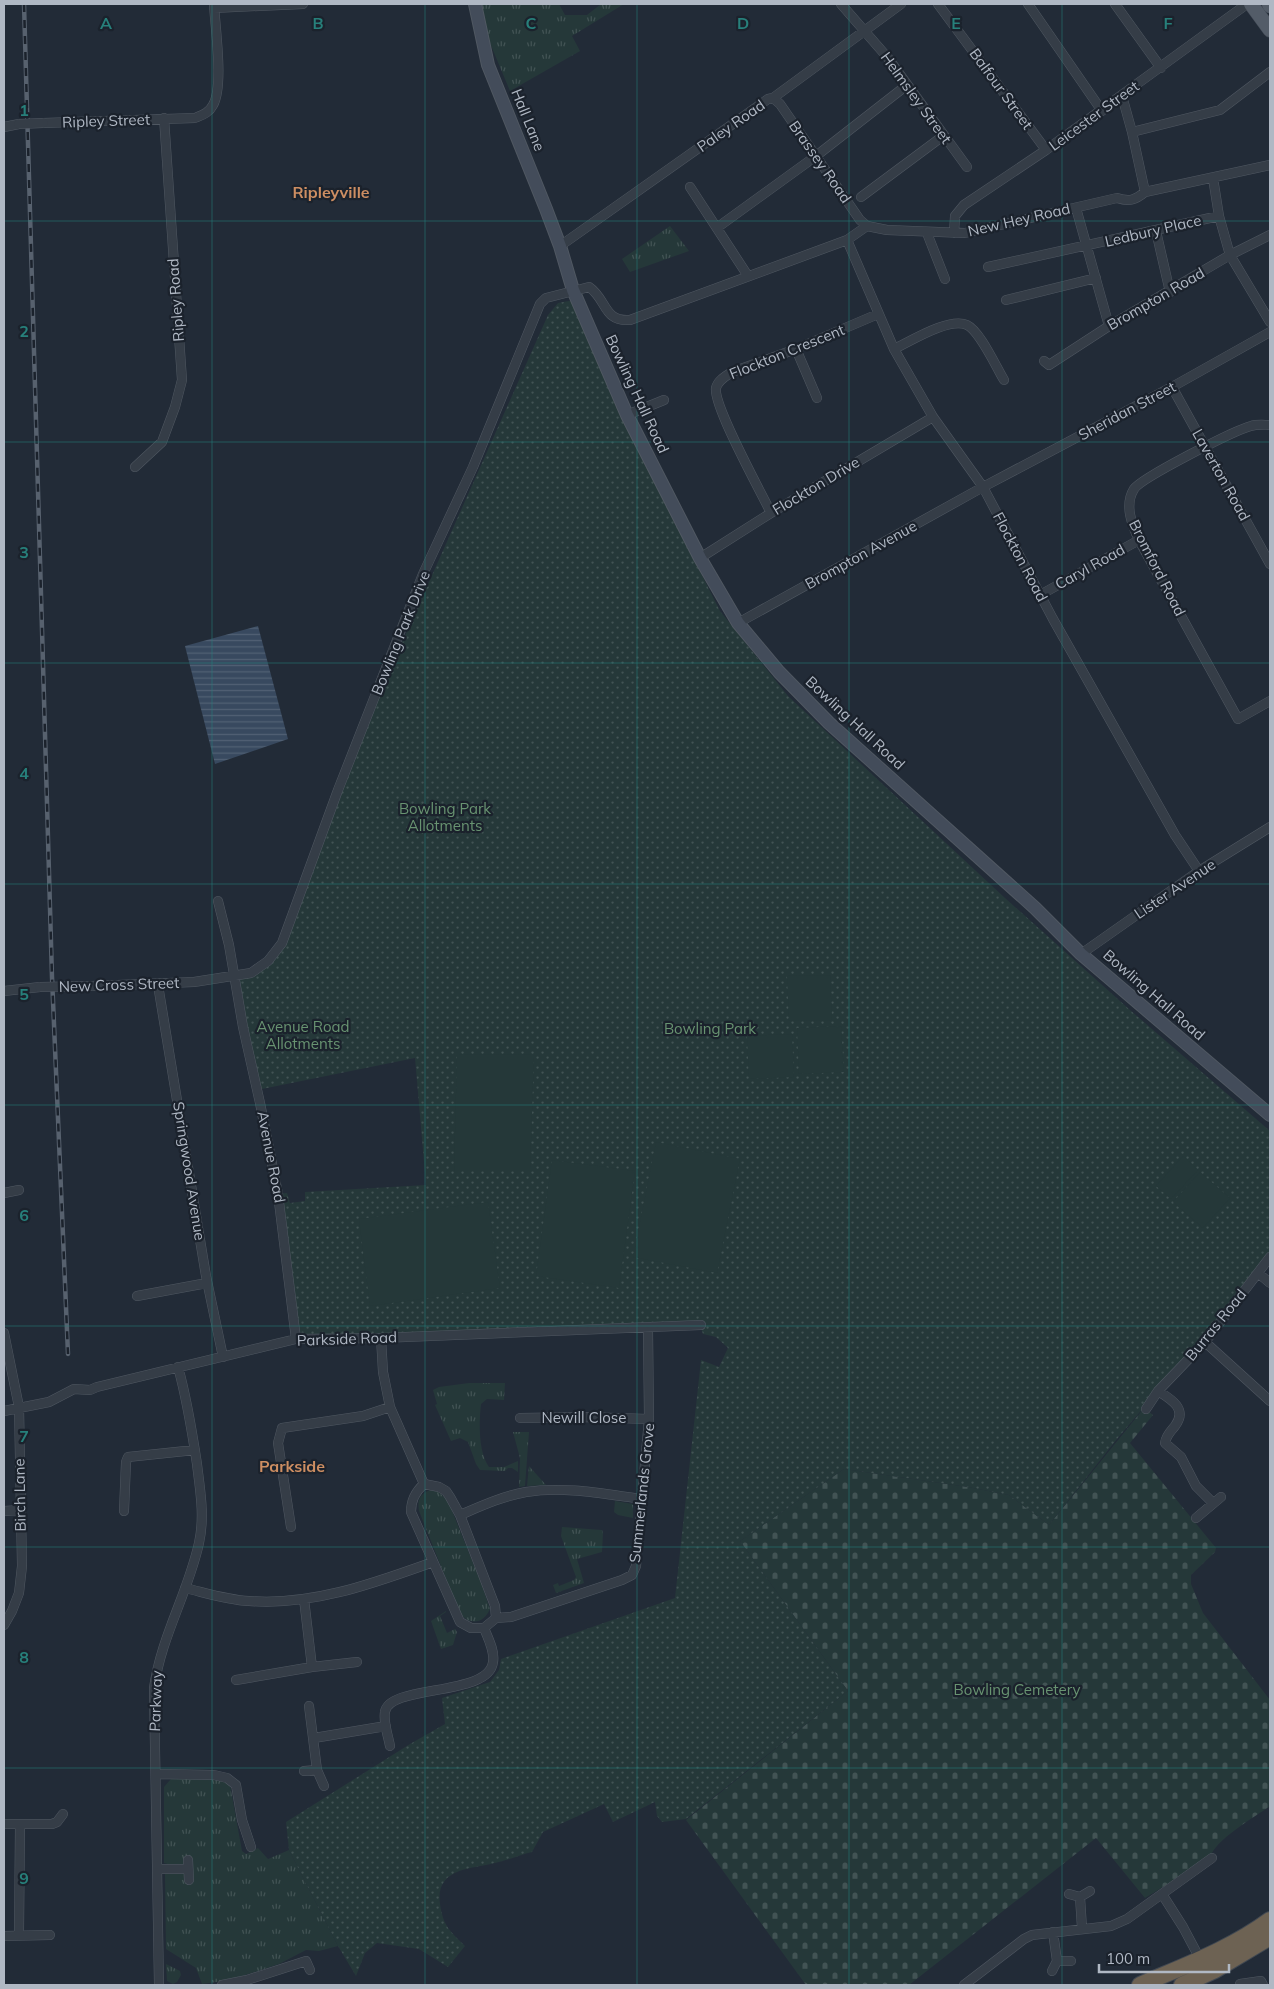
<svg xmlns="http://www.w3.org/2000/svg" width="1274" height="1989" viewBox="0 0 1274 1989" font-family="Mulish,sans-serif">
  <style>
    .grass { fill: url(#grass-tufts) }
    .cemetery { fill: url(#cemetery-stones) }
    .park { fill: url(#park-dots) }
    .pitch { fill: #253839 }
    .water { fill: url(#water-rules) }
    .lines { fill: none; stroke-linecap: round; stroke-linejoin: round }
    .street-casing { stroke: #505862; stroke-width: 10 }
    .secondary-casing { stroke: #505862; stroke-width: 14 }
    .primary-casing { stroke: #3e4651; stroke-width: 15 }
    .highway-casing { stroke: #404852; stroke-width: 18 }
    .street { stroke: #353d47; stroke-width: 9 }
    .secondary { stroke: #434c5a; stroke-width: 12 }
    .primary { stroke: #535c68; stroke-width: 14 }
    .highway { stroke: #6d6253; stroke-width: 16 }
    .rail-casing { stroke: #57616e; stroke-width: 4.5 }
    .rail { stroke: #1b222c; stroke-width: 2.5; stroke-dasharray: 8; stroke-linecap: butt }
    .street-bridge-casing { stroke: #505862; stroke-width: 10; stroke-linecap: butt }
    .street-bridge { stroke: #353d47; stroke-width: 9 }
    .grid { fill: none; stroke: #27807b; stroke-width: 1; stroke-opacity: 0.55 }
    .labels { text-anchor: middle; stroke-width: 4.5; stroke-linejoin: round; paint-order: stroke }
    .street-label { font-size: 15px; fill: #b0b8c4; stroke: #1b222c }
    .park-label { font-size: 15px; fill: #689371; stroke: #1b222c }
    .neighbourhood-label { font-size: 16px; font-weight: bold; fill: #cd8e62; stroke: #1b222c }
    .grid-label { font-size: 16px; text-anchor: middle; font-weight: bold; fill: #27807b; stroke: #1b222c; stroke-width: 4.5; stroke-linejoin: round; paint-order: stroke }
  </style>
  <defs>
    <pattern id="grass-tufts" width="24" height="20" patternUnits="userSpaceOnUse" patternTransform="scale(1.25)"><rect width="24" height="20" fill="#253839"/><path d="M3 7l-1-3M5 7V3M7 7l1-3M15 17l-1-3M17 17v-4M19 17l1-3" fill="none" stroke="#425354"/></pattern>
    <pattern id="cemetery-stones" width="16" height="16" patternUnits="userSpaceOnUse" patternTransform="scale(1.25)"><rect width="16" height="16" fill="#253839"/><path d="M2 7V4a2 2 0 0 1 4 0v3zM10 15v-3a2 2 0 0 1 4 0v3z" fill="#425354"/></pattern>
    <pattern id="park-dots" width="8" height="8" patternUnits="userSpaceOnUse" patternTransform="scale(1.25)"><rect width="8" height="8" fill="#253839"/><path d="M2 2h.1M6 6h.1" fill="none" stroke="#425354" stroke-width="1.8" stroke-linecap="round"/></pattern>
    <pattern id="water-rules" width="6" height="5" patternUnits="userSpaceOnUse" patternTransform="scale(1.25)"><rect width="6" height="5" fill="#38495f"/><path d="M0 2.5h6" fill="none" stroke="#526174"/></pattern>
  </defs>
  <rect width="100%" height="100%" fill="#222b37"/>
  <path class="grass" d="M482,4h77l6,11h22l14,-11h23l-52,32 8,15 -70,40 -25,-60z
    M670,226l19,25 -59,21 -8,-13z
    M469,1383h36l-1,17 -17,-1 -6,5c-2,18 -3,48 8,63h15l14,-6v11l-6,-4h-4l-3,3 -25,-1 -4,-6 -8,-22 -8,-4 -9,3 -16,-36 2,-1 -4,-14 6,-3z
    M513,1432h16l-4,54 -6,1 1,-29z
    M529,1466l17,19 -19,1z
    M430,1490l9,2 9,9 32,79 10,29c-6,14 -19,17 -30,5l-41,-103c-2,-11 1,-17 11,-21z
    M615,1501l18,3v14l-15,-3 -4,-3z
    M562,1527l40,3 1,3 -1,19 -25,7 7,24 -28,10 -3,-8 5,-2 1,3 15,-6 2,-3 -15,-41z
    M446,1611v1l-6,4 7,17 8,-4 2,3 -4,13 -12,4 -10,-28z
    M171,1779h48l5,1 6,5 12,66 4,3 12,-6 10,11 21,-9 49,96 -19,5 -13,-1 -27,14 -49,16 -28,4 -6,-16 -30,-19 -1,-75 4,-3 14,1 3,4 -2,-12 -6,3 -14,-4v-76z
    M166,1964l14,7 1,4 -4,7 -4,2 -6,-3z"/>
  <path class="cemetery" d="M1144,1408l9,7 -23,28 86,105 -1,4 -24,23v9l12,29 67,87v106c-15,11 -56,34 -60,52l-65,40 -49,-60 -187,147h-103l-120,-165 162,-129 -108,-150 104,-72 124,18 41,8 40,30z"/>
  <path class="park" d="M574,300l42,105 104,206 68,85 217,202 125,112 140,121v122l-12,20 -141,166 -68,86 -40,-30 -41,-8 -124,-18 -104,72 108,150 -162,128 -24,3 -5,-6 -2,-14 -42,20 -9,-18 -61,28 -11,20c-12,3 -24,8 -37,11 -24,6 -60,5 -55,41 3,22 10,27 25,42l-17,21 -29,-18 -42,-6 -12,10 -9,23 -18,-30 -49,-96 -3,-28 124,-78 35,-20 -3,-26 48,-16 9,-12 2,-11 174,-61 26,-238 18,7 9,-19 -12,-11 -13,-3 -3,-9 -404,14 -18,-145 9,-1 3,10 15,-2v-9l121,-7 -11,-127 -158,32 -23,-113 17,-4 31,-30 65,-177 201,-451 10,-12z"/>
  <path class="pitch" d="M830,975l2,45 -43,1 -2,-45z
    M841,1026l3,46 -45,2 -2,-46z
    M792,1034l2,43 -45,2 -2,-43z
    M457,1054l77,1 -4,116h-76z
    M656,1142l84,17 -23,114 -84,-16z
    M1183,1156l15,14 -27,29 -15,-13z
    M552,1160l83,11 -16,117 -83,-12z
    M1200,1172l30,26 -27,30 -30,-26z
    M488,1202l12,86 -130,18 -11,-87z"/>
  <path class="water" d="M258,626l30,113 -73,25 -30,-118z"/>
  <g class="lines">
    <defs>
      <path id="street" d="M841,4l47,54 79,109
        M938,4l108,146
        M1028,4l74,107
        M1115,4l46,64
        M214,8l89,-4
        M1122,96l10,36 13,60
        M773,98l7,6 80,116 7,6 20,4 78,3 152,-35c13,4 18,2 28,-6l125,-27
        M43,123l152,-5c7,-3 14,-5 18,-13 11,-19 2,-78 1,-101
        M4,127l15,-3
        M1132,132l88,-22 50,-38
        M1213,178l6,38 11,39 40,67
        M690,187l58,89
        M861,197l82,-61
        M1076,208l33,118
        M718,227l98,-71 91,-71
        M1156,231l14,61
        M927,233l18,46
        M954,233l1,-17 9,-11 82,-55 201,-146
        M847,240l47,109 39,68 50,70 70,132 122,216 24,36
        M560,246l208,-147 5,-1 128,-94
        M988,267l231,-51
        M1006,300l90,-22
        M796,349l21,49
        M894,349c17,-8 55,-32 73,-24 13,6 29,42 37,55
        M1044,361l5,4 60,-39 121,-71 40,-20
        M1172,387l98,177
        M627,415l37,-15
        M1270,425c-6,0 -13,-1 -19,1 -16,4 -110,52 -117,63 -10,16 -2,36 5,51l99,179 32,-18
        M135,467l27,-25 13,-35 7,-27 -18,-262
        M771,513c-10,-21 -58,-107 -55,-125 2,-8 10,-12 16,-16l64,-23 82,-35
        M700,558l71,-45 162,-96
        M1040,595l99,-55
        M738,623l245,-136 189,-100 98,-55
        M218,901l11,44 14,82 17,76 18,91 18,145
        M1081,954l118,-83 71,-44
        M158,985l48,291 17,81
        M92,986l102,-4 57,-9 17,-12 14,-18 56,-153 85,-216 50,-107 67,-163 6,-6 43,-11c18,12 14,35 41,33l217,-80 20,-14
        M4,991l36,-4
        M4,1193l15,-3
        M1258,1273l12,10
        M137,1296l70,-13
        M4,1333l15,74 3,159 -3,27 -7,18 -8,14
        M381,1338l2,34 7,35 34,77
        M1205,1342l65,59
        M1158,1391c13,8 30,18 17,35 -4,5 -9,9 -10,17l16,14 15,29 17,17
        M1146,1409l12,-18 47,-49 65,-85
        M4,1411l45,-9 25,-13 16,1 7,-3 199,-48 85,-1 320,-13
        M520,1418l64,-1 65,2
        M424,1484l15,3 7,4 4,6 10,18 35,91 1,12 -12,10h-13l-11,-6 -49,-110c0,-12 4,-20 13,-28z
        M4,1511l17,-1
        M124,1511l2,-49 2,-5 67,-7
        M460,1515c21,-9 43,-19 66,-23 38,-6 78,2 116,7
        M1196,1518l25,-21
        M291,1527l-13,-84 4,-15 81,-12 27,-9
        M185,1588c21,5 42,12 64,13 64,5 125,-18 184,-39
        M304,1599l8,68
        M496,1618l15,-1 111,-37 10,-5 4,-9 13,-147 -1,-91
        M236,1680l76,-13 45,-5
        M309,1706l8,64 7,16
        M314,1738l72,-12
        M390,1746c-2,-11 -7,-24 -5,-34 4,-28 104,-15 108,-50 2,-11 -5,-24 -9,-34
        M304,1771l13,-1
        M156,1774l58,1 13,3 9,7 6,35 9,27
        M4,1824h48l5,-2 6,-8
        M188,1860l1,20
        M158,1869h30
        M1069,1894l11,3 10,-6
        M1162,1894l21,33 17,32
        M1080,1897l2,31
        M1053,1932l4,29
        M19,1934l1,-110
        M4,1936l46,-1
        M1052,1971l5,-10h14
        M1240,1984l21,-3 2,4
        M159,1985l-5,-297c7,-51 34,-95 45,-145 6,-27 1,-53 -2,-79 -5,-33 -10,-65 -19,-97
        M222,1985l25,-5 59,-19 4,9
        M964,1985l60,-46 8,-4 79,-9 16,-7 85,-61"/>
      <path id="secondary" d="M475,4l13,61 58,144 14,37 13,44 54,125 73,143 38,65 41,49 50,51 206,185 46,46 189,161"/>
      <path id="primary" d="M1251,4l19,26
        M1269,4l1,2"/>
      <path id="highway" d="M1140,1985c44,-19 91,-36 130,-65
        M1182,1985l33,-15 55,-33"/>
    </defs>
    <use href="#street" class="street-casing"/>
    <use href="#secondary" class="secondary-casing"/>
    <use href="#primary" class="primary-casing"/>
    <use href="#highway" class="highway-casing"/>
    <use href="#street" class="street"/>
    <use href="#secondary" class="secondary"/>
    <use href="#primary" class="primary"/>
    <use href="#highway" class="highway"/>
    <defs>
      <path id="rail" d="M24,4l28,973 16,377"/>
    </defs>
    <use href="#rail" class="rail-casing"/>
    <use href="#rail" class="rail"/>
    <defs>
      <path id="street-bridge" d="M19,124l24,-1
        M40,987l52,-1"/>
    </defs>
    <use href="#street-bridge" class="street-bridge-casing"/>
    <use href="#street-bridge" class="street-bridge"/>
  </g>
  <path class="grid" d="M212,4v1981M425,4v1981M637,4v1981M849,4v1981M1062,4v1981M4,221h1266M4,442h1266M4,663h1266M4,884h1266M4,1105h1266M4,1326h1266M4,1547h1266M4,1768h1266"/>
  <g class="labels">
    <g class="street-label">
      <text transform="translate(1001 89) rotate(54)" y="5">Balfour Street</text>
      <text transform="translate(916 98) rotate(54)" y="5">Helmsley Street</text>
      <text transform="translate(1094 116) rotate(-36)" y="5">Leicester Street</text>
      <text transform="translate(528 120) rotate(68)" y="5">Hall Lane</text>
      <text transform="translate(106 121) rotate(-2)" y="5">Ripley Street</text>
      <text transform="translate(731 126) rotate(-35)" y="5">Paley Road</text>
      <text transform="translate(820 162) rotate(55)" y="5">Brassey Road</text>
      <text transform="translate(1019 220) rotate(-13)" y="5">New Hey Road</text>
      <text transform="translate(1153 231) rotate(-13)" y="5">Ledbury Place</text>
      <text transform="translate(1156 299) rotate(-30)" y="5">Brompton Road</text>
      <text transform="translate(176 300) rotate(-94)" y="5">Ripley Road</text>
      <text transform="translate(787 352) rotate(-22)" y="5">Flockton Crescent</text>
      <text transform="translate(637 394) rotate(65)" y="5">Bowling Hall Road</text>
      <text transform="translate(1127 411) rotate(-28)" y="5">Sheridan Street</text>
      <text transform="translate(1221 475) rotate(61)" y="5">Laverton Road</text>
      <text transform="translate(816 486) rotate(-31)" y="5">Flockton Drive</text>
      <text transform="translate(861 555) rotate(-29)" y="5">Brompton Avenue</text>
      <text transform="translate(1020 557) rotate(62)" y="5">Flockton Road</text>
      <text transform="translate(1090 567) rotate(-29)" y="5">Caryl Road</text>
      <text transform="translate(1157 568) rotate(63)" y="5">Bromford Road</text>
      <text transform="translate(401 633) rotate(-68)" y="5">Bowling Park Drive</text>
      <text transform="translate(855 723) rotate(43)" y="5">Bowling Hall Road</text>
      <text transform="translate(1175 889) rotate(-34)" y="5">Lister Avenue</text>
      <text transform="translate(119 985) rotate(-2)" y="5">New Cross Street</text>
      <text transform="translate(1154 995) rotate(41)" y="5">Bowling Hall Road</text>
      <text transform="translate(271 1157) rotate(79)" y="5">Avenue Road</text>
      <text transform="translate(189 1171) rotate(81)" y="5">Springwood Avenue</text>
      <text transform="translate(1216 1325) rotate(-51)" y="5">Burras Road</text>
      <text transform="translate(347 1339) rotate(-2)" y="5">Parkside Road</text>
      <text x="584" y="1423">Newill Close</text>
      <text transform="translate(642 1493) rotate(-84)" y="5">Summerlands Grove</text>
      <text transform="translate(20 1495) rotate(-91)" y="5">Birch Lane</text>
      <text transform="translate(156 1701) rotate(-88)" y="5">Parkway</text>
    </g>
    <g class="park-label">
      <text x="445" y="814">Bowling Park<tspan x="445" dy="17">Allotments</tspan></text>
      <text x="303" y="1032">Avenue Road<tspan x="303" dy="17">Allotments</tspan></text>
      <text x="710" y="1034">Bowling Park</text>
      <text x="1017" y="1695">Bowling Cemetery</text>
    </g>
    <g class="neighbourhood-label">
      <text x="331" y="198">Ripleyville</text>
      <text x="292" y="1472">Parkside</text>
    </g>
  </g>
  <g class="grid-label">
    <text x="106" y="29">A</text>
    <text x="318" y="29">B</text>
    <text x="531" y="29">C</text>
    <text x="743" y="29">D</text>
    <text x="956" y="29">E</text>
    <text x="1168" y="29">F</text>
    <text x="24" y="116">1</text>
    <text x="24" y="337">2</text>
    <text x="24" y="558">3</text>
    <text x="24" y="779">4</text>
    <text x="24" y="1000">5</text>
    <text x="24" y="1221">6</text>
    <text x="24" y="1442">7</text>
    <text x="24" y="1663">8</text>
    <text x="24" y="1884">9</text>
  </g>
  <rect width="1274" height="1989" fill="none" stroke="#b0b8c4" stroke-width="10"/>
  <path d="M1099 1964v8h130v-8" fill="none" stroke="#b0b8c4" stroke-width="2.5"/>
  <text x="1106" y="1964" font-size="15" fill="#b0b8c4" stroke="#1b222c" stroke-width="4" paint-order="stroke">100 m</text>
</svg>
